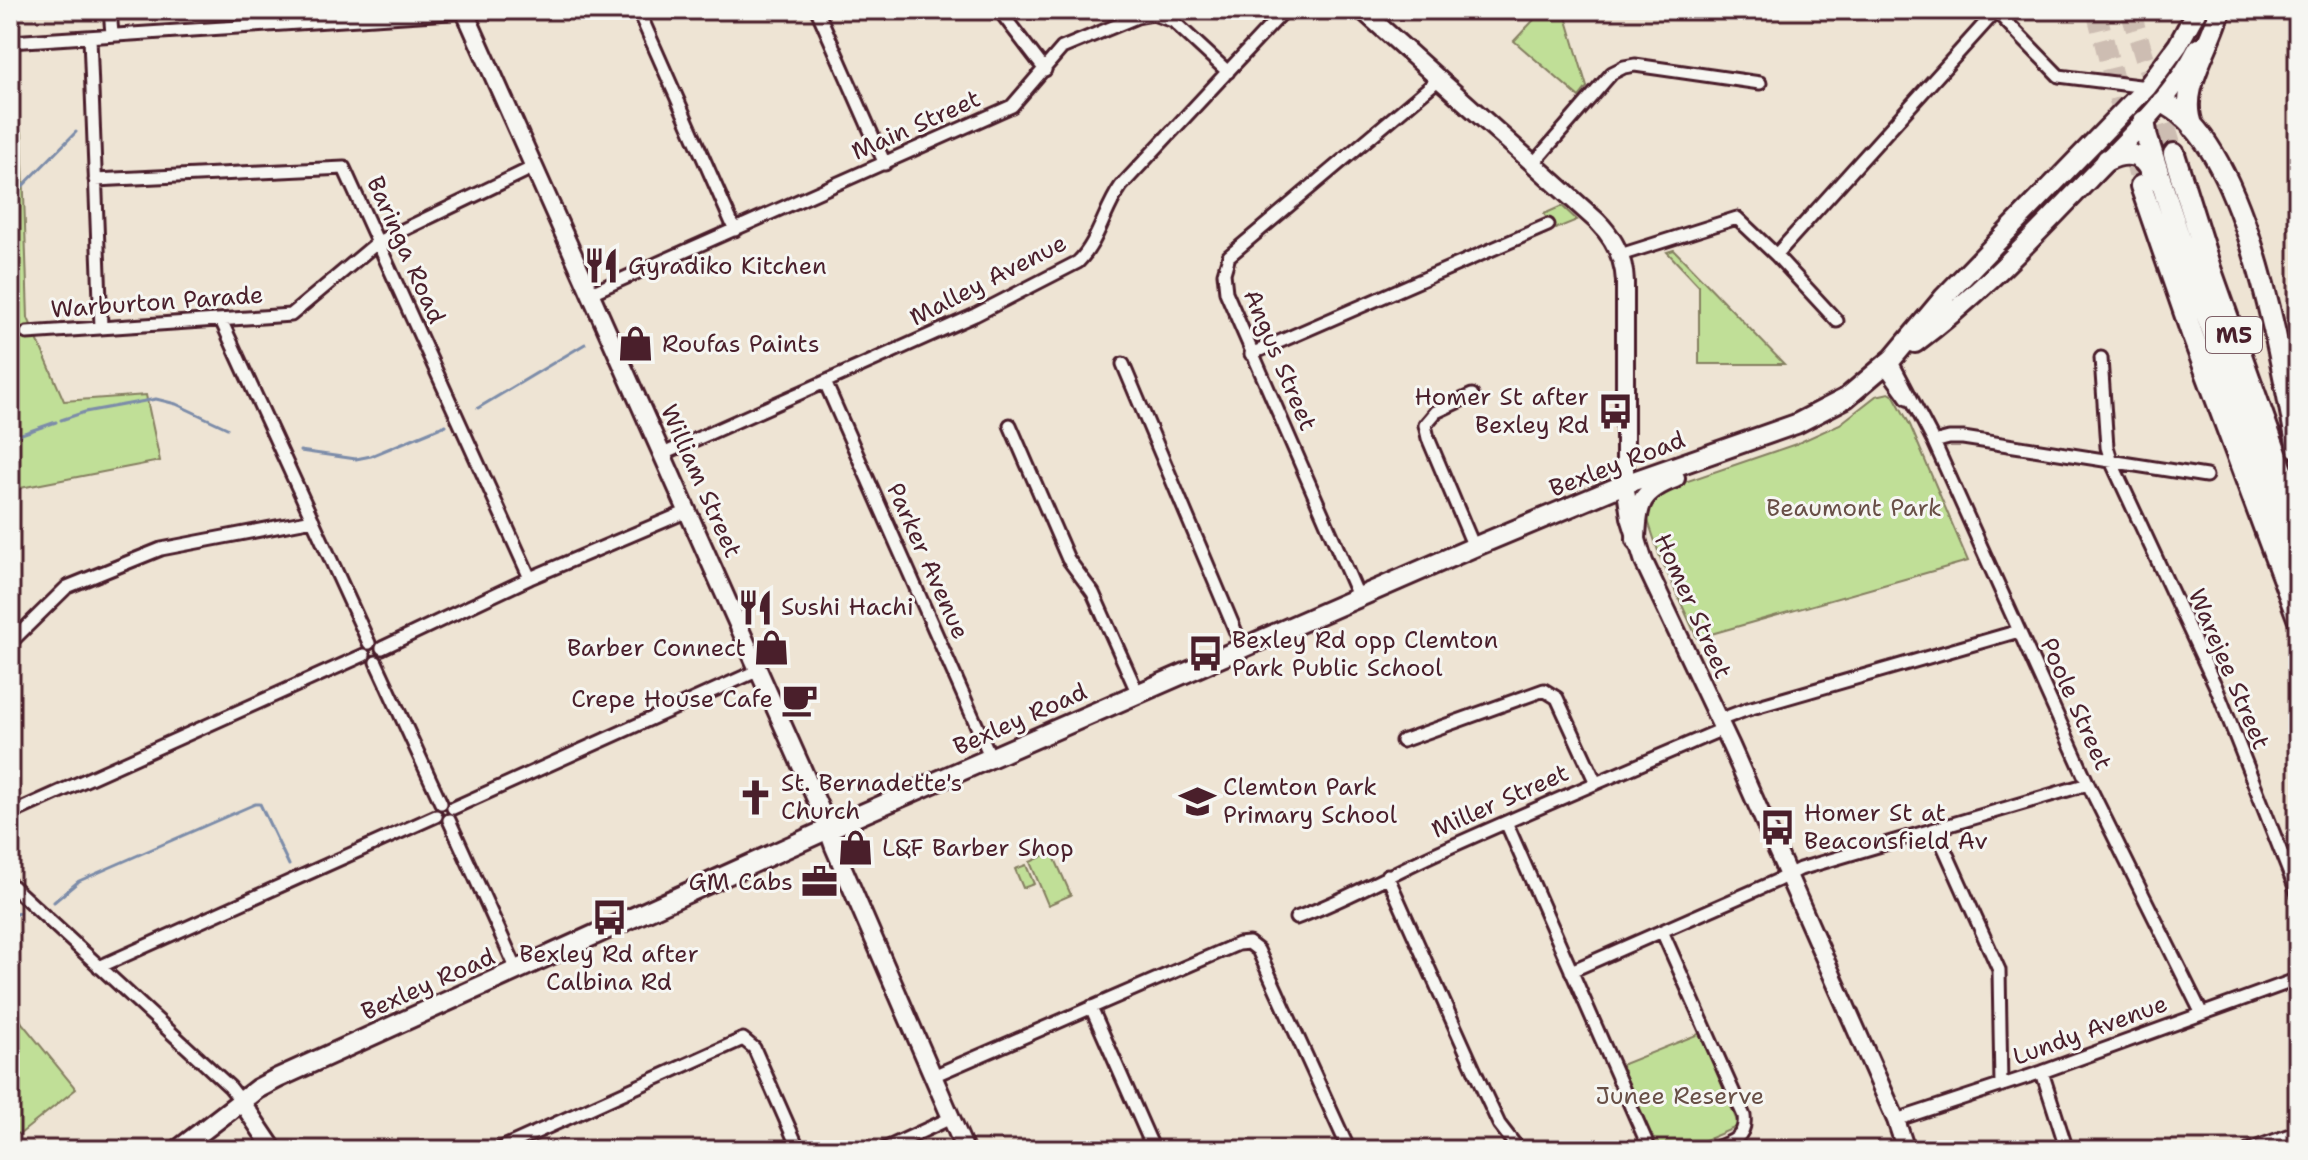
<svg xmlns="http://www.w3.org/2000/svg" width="2308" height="1160" viewBox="0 0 2308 1160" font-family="'Shantell Sans',sans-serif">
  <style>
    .green { fill: #c0df97; stroke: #857f61; stroke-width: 2 }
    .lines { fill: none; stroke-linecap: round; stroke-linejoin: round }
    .stream { stroke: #7c8ca9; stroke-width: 3 }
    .highway-tunnel { stroke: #cdbdb2; stroke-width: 20; stroke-dasharray: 20 10; stroke-linecap: butt }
    .street-casing { stroke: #4a1f2b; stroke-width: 17 }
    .secondary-casing { stroke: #4a1f2b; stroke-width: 22 }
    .primary-casing { stroke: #4a1f2b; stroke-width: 24 }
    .highway-casing { stroke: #4a1f2b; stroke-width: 26 }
    .street { stroke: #f6f6f2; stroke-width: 11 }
    .secondary { stroke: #f6f6f2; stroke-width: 16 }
    .primary { stroke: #f6f6f2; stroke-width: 18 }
    .highway { stroke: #f6f6f2; stroke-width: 20 }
    .labels { text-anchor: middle; stroke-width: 6; stroke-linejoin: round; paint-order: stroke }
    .shield { fill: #f6f6f2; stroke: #7e6067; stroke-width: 2 }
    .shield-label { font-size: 22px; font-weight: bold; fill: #4a1f2b }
    .street-label { font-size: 24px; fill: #4a1f2b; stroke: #f6f6f2 }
    .poi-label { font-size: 24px; fill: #4a1f2b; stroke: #f6f6f2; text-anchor: start }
    .park-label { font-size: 24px; fill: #684f46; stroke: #f6f6f2 }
  </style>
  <rect width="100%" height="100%" fill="#eee4d4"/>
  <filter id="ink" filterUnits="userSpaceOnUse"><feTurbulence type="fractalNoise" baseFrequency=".0125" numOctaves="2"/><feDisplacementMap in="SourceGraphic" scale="16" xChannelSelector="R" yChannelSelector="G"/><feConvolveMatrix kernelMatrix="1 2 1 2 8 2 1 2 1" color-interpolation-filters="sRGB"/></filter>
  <g filter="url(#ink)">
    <path class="green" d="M1543,10h21l23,77 -8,10 -65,-56z
      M22,132l6,186 36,83 82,-6 14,66 -150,29v-357z
      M1562,206l15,14 -22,9 -11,-15z
      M1674,250l110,114h-85v-78l-32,-34z
      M1889,393l5,3 16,29 58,136 -271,77 -37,-81 -15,-46 25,-24 126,-43 44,-20 36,-28z
      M1052,852l19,43 -23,10 -18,-43z
      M1026,865l8,19 -11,4 -8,-19z
      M10,999l12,24 54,66 -56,45 -9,-2 -1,-7z
      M1701,1033l38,93 -57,24h-26l-35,-85z"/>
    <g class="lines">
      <path class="stream" d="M10,199l66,-67
        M2298,235v9
        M478,408l107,-64
        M61,420l24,-8 71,-13 20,5 51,24
        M10,438l46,-16
        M300,451l56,8 15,-3 75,-31
        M54,902l25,-21 176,-77h5l29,61
        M10,916l9,-3"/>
      <path class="highway-tunnel" d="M2096,10l45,176
        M2130,10l44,144"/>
      <defs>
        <path id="street" d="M110,10l2,24
          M638,10l97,220
          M817,10l68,154
          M999,10l46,60
          M1995,10l64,66 88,11
          M90,37l11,290
          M10,42l455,-30
          M1533,164l79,-91 12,-6 11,-2 125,18
          M95,180l249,-12 186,410
          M1620,255l117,-37 39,37 61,66
          M1776,255l220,-244
          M591,293l421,-187 50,-58 75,-31 16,-3 20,7 55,51
          M221,320l148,323
          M27,333l264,-18 87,-73 156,-75
          M1251,354l297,-129
          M2101,358l6,89 5,16 104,224 82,208
          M1891,360l43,82 154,342 113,228
          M1123,364l120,285
          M1884,366l23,32
          M825,382l166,376
          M1472,395l-36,17 -11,13 3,13 46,109
          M1010,425l58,134 25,34 45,101
          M1934,442l15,-4h14l243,38
          M663,454l312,-139 103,-53c21,-21 26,-52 43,-76l164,-176
          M1359,598l-133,-306 -2,-19 5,-17 210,-177
          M10,643l57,-56 94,-38 152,-29
          M382,648l148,-70 158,-67
          M376,662l65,141
          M1719,720l29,-11 271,-78
          M1402,741l142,-51 13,8 39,85
          M453,808l306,-138
          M10,814l354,-159
          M449,820l68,150
          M1506,822l144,328
          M1936,830l63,140 2,115
          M1387,875l98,219 14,30 20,26
          M10,884l220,203 11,14
          M1296,918c50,-18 96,-45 145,-67 93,-42 188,-82 282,-122
          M1662,931l82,185c3,23 -15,27 -34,34
          M99,967l337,-151
          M1571,971l205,-90 24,-12 288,-85
          M1091,1007l63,143
          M2042,1072l25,78
          M933,1076l305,-132 11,-1 9,7 91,200
          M1896,1120l146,-48 256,-93
          M497,1150l246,-111 11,9 45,102
          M882,1150l69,-32
          M2249,1150l49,-18"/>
        <path id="secondary" d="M464,10l358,803 12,34 131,303
          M1362,10l235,211c17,17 27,36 28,61v202l5,33 14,45 87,184 165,374 10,30
          M241,1101l33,49"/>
        <path id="primary" d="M1915,343c64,-47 119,-107 174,-164 39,-41 83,-80 109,-131
          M1636,540c1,-36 4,-49 39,-62
          M178,1150l79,-61 21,-11 568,-257 628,-274 151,-63 171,-60 50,-26 47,-40 51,-61 203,-210 31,-42 19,-35"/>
        <path id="highway" d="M2162,102c85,38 119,262 136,346
          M2144,121l3,17 40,123 111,305
          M2193,127c-16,-38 18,-80 27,-117
          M2174,154l36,114 88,247
          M2107,160c22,-11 39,-5 46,18
          M2141,186l51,148 106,284"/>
      </defs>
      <use href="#street" class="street-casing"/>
      <use href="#secondary" class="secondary-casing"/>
      <use href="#primary" class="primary-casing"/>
      <use href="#highway" class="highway-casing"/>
      <use href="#street" class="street"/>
      <use href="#secondary" class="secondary"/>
      <use href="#primary" class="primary"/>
      <use href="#highway" class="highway"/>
    </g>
  </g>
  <defs>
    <symbol id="restaurant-bare" viewBox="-9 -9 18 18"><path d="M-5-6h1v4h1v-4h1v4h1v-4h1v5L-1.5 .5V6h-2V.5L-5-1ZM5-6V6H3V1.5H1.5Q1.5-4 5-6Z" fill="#4a1f2b" stroke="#f6f6f2" stroke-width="2.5" paint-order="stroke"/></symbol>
    <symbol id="shop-bare" viewBox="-9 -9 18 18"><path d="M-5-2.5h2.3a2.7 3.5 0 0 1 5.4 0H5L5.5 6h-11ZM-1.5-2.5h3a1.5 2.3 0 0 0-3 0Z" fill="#4a1f2b" stroke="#f6f6f2" stroke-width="2.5" paint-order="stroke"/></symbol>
    <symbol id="bus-bare" viewBox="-9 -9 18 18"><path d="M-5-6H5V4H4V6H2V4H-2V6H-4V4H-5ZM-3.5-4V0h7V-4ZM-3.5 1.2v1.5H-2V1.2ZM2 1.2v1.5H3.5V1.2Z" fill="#4a1f2b" stroke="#f6f6f2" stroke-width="2.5" paint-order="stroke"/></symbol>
    <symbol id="cafe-bare" viewBox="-9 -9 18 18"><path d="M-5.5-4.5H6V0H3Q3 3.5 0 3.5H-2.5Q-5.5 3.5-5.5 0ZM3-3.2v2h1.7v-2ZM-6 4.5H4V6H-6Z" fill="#4a1f2b" stroke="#f6f6f2" stroke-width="2.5" paint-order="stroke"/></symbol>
    <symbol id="church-bare" viewBox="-9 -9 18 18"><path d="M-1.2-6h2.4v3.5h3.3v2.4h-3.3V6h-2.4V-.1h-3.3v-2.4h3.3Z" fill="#4a1f2b" stroke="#f6f6f2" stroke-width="2.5" paint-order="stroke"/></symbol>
    <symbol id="school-bare" viewBox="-9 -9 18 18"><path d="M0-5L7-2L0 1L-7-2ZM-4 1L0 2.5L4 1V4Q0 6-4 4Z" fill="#4a1f2b" stroke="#f6f6f2" stroke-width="2.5" paint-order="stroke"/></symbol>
    <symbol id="office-bare" viewBox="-9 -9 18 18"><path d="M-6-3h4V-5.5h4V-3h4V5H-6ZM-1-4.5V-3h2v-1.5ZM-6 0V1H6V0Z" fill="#4a1f2b" stroke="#f6f6f2" stroke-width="2.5" paint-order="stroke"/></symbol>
  </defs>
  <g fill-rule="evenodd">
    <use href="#restaurant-bare" x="576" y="240" width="51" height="51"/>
    <use href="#shop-bare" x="610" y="318" width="51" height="51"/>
    <use href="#bus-bare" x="1590" y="386" width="51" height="51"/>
    <use href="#restaurant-bare" x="730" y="582" width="51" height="51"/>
    <use href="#shop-bare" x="746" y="622" width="51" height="51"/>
    <use href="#bus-bare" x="1180" y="628" width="51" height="51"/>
    <use href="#cafe-bare" x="774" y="674" width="51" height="51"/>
    <use href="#church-bare" x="730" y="772" width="51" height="51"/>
    <use href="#school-bare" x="1172" y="776" width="51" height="51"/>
    <use href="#bus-bare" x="1752" y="802" width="51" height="51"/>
    <use href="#shop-bare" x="830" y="822" width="51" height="51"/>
    <use href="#office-bare" x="794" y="856" width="51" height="51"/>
    <use href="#bus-bare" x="584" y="892" width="51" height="51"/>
  </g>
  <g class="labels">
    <rect class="shield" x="2206" y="317" width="56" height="36" rx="6"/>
    <g class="shield-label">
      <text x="2234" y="343">M5</text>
    </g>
    <g class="street-label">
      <text transform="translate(916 125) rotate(-24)" y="8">Main Street</text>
      <text transform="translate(406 250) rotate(66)" y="8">Baringa Road</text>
      <text transform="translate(988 280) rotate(-27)" y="8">Malley Avenue</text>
      <text transform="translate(157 302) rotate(-4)" y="8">Warburton Parade</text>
      <text transform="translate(1280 360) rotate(67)" y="8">Angus Street</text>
      <text transform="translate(1617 464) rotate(-21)" y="8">Bexley Road</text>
      <text transform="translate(701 481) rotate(66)" y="8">William Street</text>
      <text transform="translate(928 561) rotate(66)" y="8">Parker Avenue</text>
      <text transform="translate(1693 606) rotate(66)" y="8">Homer Street</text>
      <text transform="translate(2229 669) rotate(67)" y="8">Warejee Street</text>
      <text transform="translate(2076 704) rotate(66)" y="8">Poole Street</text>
      <text transform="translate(1020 719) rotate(-24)" y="8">Bexley Road</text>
      <text transform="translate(1500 801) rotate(-24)" y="8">Miller Street</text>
      <text transform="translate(428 984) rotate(-24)" y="8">Bexley Road</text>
      <text transform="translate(2090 1030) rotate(-20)" y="8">Lundy Avenue</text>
    </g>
    <g class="poi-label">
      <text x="628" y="274">Gyradiko Kitchen</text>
      <text x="662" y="352">Roufas Paints</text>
      <text x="1589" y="405" text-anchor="end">Homer St after<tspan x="1589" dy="28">Bexley Rd</tspan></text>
      <text x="781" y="615">Sushi Hachi</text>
      <text x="1232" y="648">Bexley Rd opp Clemton<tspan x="1232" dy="28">Park Public School</tspan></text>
      <text x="746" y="656" text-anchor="end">Barber Connect</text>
      <text x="773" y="707" text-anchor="end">Crepe House Cafe</text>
      <text x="781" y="791">St. Bernadette's<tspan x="781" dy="28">Church</tspan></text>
      <text x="1223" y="795">Clemton Park<tspan x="1223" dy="28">Primary School</tspan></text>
      <text x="1804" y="821">Homer St at<tspan x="1804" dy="28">Beaconsfield Av</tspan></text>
      <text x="882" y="856">L&amp;F Barber Shop</text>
      <text x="793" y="890" text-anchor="end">GM Cabs</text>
      <text x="609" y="962" text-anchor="middle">Bexley Rd after<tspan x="609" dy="28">Calbina Rd</tspan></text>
    </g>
    <g class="park-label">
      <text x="1854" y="516">Beaumont Park</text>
      <text x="1680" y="1104">Junee Reserve</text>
    </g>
  </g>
  <rect width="2308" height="1160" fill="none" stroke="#f6f6f2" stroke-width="40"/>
  <rect x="20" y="20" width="2268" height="1120" fill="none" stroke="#4a1f2b" stroke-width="3" filter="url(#ink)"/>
</svg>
